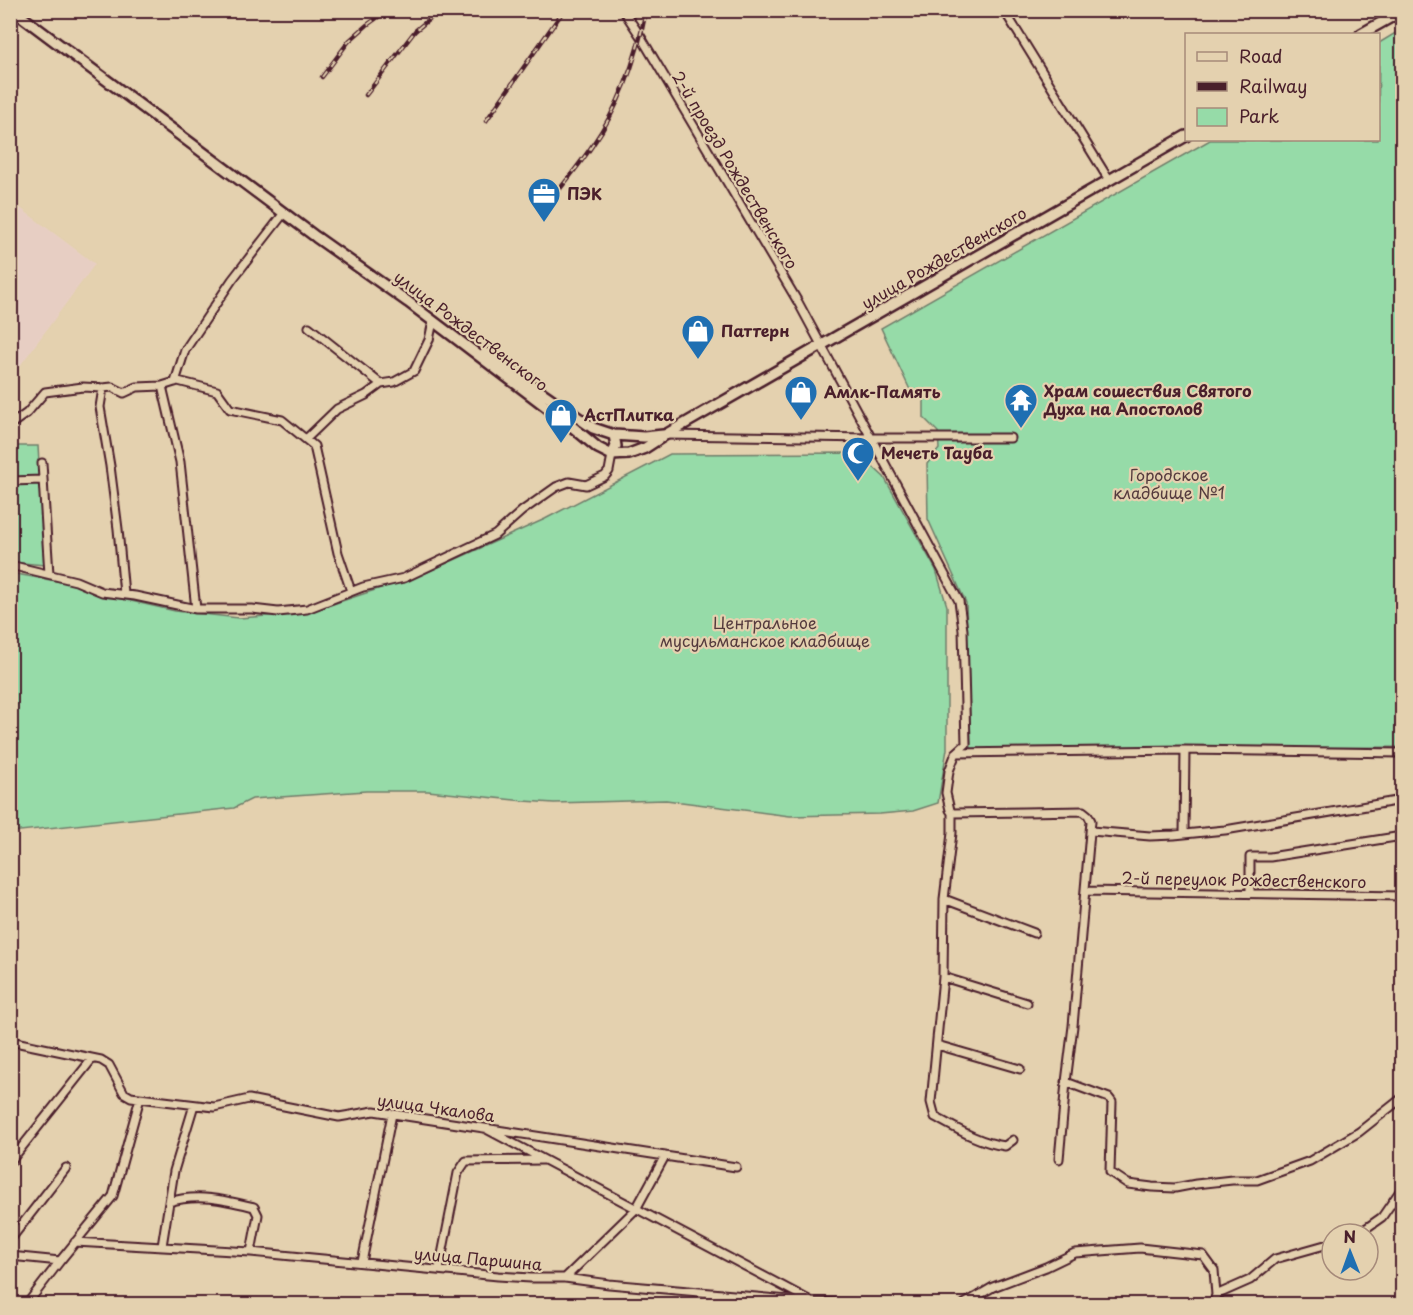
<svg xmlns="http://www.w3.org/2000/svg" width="1413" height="1315" viewBox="0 0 1413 1315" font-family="'Playpen Sans',sans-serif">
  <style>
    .built { fill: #e7cec3 }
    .green { fill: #96dba8; stroke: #707d6a; stroke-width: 1.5 }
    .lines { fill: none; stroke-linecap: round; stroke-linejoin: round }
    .minor-casing { stroke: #4a1f2b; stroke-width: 11 }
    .secondary-casing { stroke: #4a1f2b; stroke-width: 14 }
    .minor { stroke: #e4d1af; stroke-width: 7 }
    .secondary { stroke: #e4d1af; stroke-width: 9 }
    .rail-casing { stroke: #4a1f2b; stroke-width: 4.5 }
    .rail { stroke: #e4d1af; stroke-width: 2; stroke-dasharray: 7; stroke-linecap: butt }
    .labels { text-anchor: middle; stroke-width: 4.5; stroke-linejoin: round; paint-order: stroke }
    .street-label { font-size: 16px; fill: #4a1f2b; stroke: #e4d1af }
    .poi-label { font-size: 16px; font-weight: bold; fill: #4a1f2b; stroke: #e4d1af; text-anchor: start }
    .park-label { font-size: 16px; fill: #553b3e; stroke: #e4d1af }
  </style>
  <rect width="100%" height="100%" fill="#e4d1af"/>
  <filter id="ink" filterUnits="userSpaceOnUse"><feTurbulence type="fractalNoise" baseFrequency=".0167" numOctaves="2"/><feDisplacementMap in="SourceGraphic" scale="12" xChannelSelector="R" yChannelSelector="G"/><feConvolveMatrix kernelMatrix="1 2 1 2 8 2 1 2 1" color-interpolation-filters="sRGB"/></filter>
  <g filter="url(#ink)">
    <path class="built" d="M11,201l84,63 -84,114z"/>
    <path class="green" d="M1402,29v718l-431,3 -5,-147 -38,-84 -1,-55 12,-15 -1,-17 -14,-14v-22l-13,-4 -30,-64 329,-188h168l1,-97z
      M10,446h28l7,119 -34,-3z
      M858,453l26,24 52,93 11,36v143l-9,54 -25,8 -33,3 -90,2 -124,-16 -112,3 -30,-2 -96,-10h-62l-114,8 -18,9 -223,24 -1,-259 64,11 22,9 79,18 64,7 67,-5 117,-39 122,-55 125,-65z"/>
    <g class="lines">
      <defs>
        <path id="minor" d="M623,10l18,27 157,265 161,299 4,29 3,114 -10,9 -7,18 -3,22 4,17 2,3v20l-8,66 -1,78 -12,125 4,15c22,12 45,26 70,29l8,-6
          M1004,10l105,170
          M309,327l72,57
          M175,382l10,-32 47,-70 52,-67
          M162,386l18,76 16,147
          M103,388l-3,19 10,59 8,63 6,65
          M10,425l17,-12 18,-21 38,-5 20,1 9,-1 12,6 13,-6 25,-1 16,-5 39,10 13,18 52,11 32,26 24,107 13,38
          M665,435l206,3h139
          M306,439l31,-30 29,-14 15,-11 13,-2 20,-11 15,-31 4,-19
          M42,463l7,111
          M10,481l33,-1
          M10,565l66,16 26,11 33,4 61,13h56l26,3 29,-3 56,-22 41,-9 91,-43 27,-24 34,-24 13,-5 17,3 19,-9 4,-5 3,-16
          M956,753l229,-3 217,3
          M952,813l131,-2 5,4 3,6 -18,205 -7,56 -7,77
          M1091,831l59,5 24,-1 51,-5 177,-30
          M1184,834l1,-84
          M1085,891l317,5
          M1250,893v-36h20l132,-21
          M944,899l90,34
          M943,977l84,26
          M10,1041l91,19 8,5 15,28 7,4 83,10 35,-8 90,18 35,-6 362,56
          M937,1045l83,24
          M1066,1082l43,16 3,4 -2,70 18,12 24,3 23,1 21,-4 36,-4h25l53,-19 49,-29 43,-34
          M488,1130l321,170
          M10,1162l82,-103
          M169,1202c29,-9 56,-2 85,5l4,8 -7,37
          M1358,1234l24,-17 20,-29
          M10,1240l56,-72
          M75,1242l176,10 247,24 33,2h34l44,6 203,18 67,2
          M162,1246l12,-75 20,-66
          M10,1256l50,5
          M362,1262l30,-148
          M439,1270l19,-97 8,-12 77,-1
          M565,1278l71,-69 29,-53
          M27,1304l33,-43 53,-65 27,-98
          M964,1304l29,-17 53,-20 29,-14 65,-5 63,7 11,15 2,25
          M1213,1304l3,-9 34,-15 25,-21 57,-16"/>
        <path id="secondary" d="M13,10l303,227 92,65 161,122 29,24 14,7 17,-1 16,-6 20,-13 521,-299
          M1361,34l41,-23
          M485,353l108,75 21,7 30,2 19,-2
          M612,455l4,-9 -2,-11"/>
      </defs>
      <use href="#minor" class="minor-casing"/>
      <use href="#secondary" class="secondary-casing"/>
      <use href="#minor" class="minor"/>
      <use href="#secondary" class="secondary"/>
      <defs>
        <path id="rail" d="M322,77l27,-36 18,-16 21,-15
          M366,95l49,-64 25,-21
          M486,121l78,-111
          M547,205c15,-19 31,-38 45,-59 28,-40 45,-88 54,-136"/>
      </defs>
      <use href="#rail" class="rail-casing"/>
      <use href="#rail" class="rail"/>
    </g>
  </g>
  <defs>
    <symbol id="office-pin" viewBox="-11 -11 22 30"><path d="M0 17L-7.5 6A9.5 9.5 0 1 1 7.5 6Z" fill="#1f6fb2" stroke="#e4d1af"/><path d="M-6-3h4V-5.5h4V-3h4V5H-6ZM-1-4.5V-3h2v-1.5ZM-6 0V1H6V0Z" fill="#fff"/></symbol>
    <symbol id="shop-pin" viewBox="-11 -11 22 30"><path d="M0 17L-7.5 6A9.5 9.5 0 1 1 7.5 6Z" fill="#1f6fb2" stroke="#e4d1af"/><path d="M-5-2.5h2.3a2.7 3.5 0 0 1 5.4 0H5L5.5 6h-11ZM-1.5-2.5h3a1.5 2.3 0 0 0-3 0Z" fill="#fff"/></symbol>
    <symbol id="temple-pin" viewBox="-11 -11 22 30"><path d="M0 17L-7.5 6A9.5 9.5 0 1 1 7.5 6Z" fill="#1f6fb2" stroke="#e4d1af"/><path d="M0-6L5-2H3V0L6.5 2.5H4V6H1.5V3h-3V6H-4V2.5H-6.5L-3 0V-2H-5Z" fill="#fff"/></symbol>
    <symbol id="mosque-pin" viewBox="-11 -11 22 30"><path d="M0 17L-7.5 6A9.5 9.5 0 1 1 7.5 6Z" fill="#1f6fb2" stroke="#e4d1af"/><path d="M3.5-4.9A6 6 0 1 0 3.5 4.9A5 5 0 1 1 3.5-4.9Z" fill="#fff"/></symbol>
  </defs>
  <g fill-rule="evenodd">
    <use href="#office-pin" x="525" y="175" width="38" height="52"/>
    <use href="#shop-pin" x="679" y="312" width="38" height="52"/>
    <use href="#shop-pin" x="782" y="373" width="38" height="52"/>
    <use href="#temple-pin" x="1002" y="381" width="38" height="52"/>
    <use href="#shop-pin" x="542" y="396" width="38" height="52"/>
    <use href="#mosque-pin" x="839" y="434" width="38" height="52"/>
  </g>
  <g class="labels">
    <g class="street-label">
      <text transform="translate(735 170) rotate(59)" y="6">2-й проезд Рождественского</text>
      <text transform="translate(944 258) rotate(-30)" y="6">улица Рождественского</text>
      <text transform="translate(471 331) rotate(37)" y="6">улица Рождественского</text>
      <text transform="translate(1244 880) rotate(1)" y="6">2-й переулок Рождественского</text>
      <text transform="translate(436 1108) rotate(8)" y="6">улица Чкалова</text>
      <text transform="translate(478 1259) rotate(5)" y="6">улица Паршина</text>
    </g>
    <g class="poi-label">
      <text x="567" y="200">ПЭК</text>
      <text x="721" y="337">Паттерн</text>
      <text x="1044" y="397">Храм сошествия Святого<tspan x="1044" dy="18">Духа на Апостолов</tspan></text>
      <text x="824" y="398">Амлк-Память</text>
      <text x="584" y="421">АстПлитка</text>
      <text x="881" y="459">Мечеть Тауба</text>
    </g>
    <g class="park-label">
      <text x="1169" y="481">Городское<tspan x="1169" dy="18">кладбище №1</tspan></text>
      <text x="765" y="629">Центральное<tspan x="765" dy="18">мусульманское кладбище</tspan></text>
    </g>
  </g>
  <rect width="1413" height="1315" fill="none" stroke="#e4d1af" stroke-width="36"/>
  <rect x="18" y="18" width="1377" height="1279" fill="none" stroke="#4a1f2b" stroke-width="2" filter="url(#ink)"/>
  <rect x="1185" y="33" width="195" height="108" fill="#e4d1af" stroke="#a68a7a" stroke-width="1.5"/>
  <rect x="1197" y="52" width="30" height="9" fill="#e4d1af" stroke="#a68a7a" stroke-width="1.5"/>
  <text x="1239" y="63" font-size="18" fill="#4a1f2b">Road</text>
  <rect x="1197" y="82" width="30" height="9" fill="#4a1f2b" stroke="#a68a7a" stroke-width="1.5"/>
  <text x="1239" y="93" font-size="18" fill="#4a1f2b">Railway</text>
  <rect x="1197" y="108" width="30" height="18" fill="#96dba8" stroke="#a68a7a" stroke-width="1.5"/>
  <text x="1239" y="123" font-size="18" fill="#4a1f2b">Park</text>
  <g transform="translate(1350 1252) rotate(359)"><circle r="28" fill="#e4d1af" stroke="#a68a7a" stroke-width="1.5"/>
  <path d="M0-4.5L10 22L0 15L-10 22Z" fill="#1f6fb2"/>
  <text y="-9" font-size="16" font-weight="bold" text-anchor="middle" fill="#4a1f2b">N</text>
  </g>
</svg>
